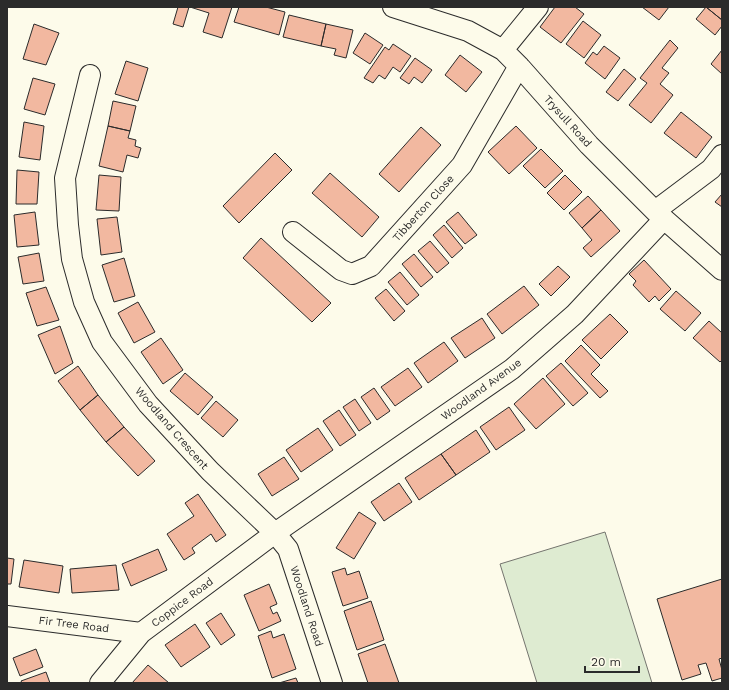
<svg xmlns="http://www.w3.org/2000/svg" width="729" height="690" viewBox="0 0 729 690" font-family="'Work Sans',sans-serif">
  <style>
    .green { fill: #deebd1; stroke: #74746e }
    .building { fill: #f2b8a0; stroke: #2b2b2b }
    .lines { fill: none; stroke-linecap: round; stroke-linejoin: round }
    .minor-casing { stroke: #2b2b2b; stroke-width: 22 }
    .minor { stroke: #fdfbea; stroke-width: 20 }
    .labels { text-anchor: middle; stroke-width: 3; stroke-linejoin: round; paint-order: stroke }
    .street-label { font-size: 11px; fill: #2b2b2b; stroke: #fdfbea }
  </style>
  <rect width="100%" height="100%" fill="#fdfbea"/>
  <path class="green" d="M605,532l47,151h-115l-37,-119z"/>
  <path class="building" d="M178,7h11l-6,20 -10,-3z
    M190,7h42l-10,31 -19,-6 6,-19z
    M239,7h27l19,5 -6,23 -45,-13z
    M555,7h20l9,7 -23,29 -21,-16z
    M642,7h27l-10,13z
    M706,7h16v13z
    M706,7l16,13v6l-7,9 -19,-16z
    M289,15l37,9 -5,22 -38,-9z
    M583,21l18,14 -17,23 -18,-14z
    M34,24l25,9 -13,32 -23,-6z
    M326,24l27,6 -7,28 -12,-3 2,-6 -15,-3z
    M365,33l18,12 -13,19 -17,-11z
    M670,40l8,8 -16,20 7,5 -9,11 13,11 -22,28 -22,-18 18,-22 -7,-5z
    M393,44l18,12 -11,16 -7,-5 -8,12 -6,-4 -6,8 -9,-5 21,-31 4,3z
    M604,46l16,12 -15,21 -20,-16 8,-11 4,3z
    M722,50v24l-11,-10z
    M460,55l22,17 -16,20 -21,-17z
    M415,58l17,12 -10,13 -8,-6 -5,7 -9,-6z
    M126,61l22,7 -10,33 -23,-7z
    M624,69l12,10 -18,22 -12,-9z
    M33,78l22,6 -10,31 -21,-6z
    M113,101l23,5 -6,25 -22,-5z
    M681,112l31,25 -16,21 -32,-25z
    M24,122l20,4 -4,34 -21,-3z
    M108,126l22,5 -2,7 8,2 -1,6 6,2 -3,10 -11,-3 -4,17 -24,-6z
    M516,126l21,22 -28,26 -21,-22z
    M421,127l20,18 -42,47 -20,-18z
    M541,149l22,22 -18,17 -22,-22z
    M275,153l17,17 -53,53 -16,-17z
    M17,170l22,2 -2,32h-21z
    M330,173l49,44 -17,20 -50,-44z
    M99,175l22,2 -2,34 -23,-1z
    M565,175l17,17 -18,18 -17,-17z
    M722,194v13l-7,-5z
    M588,196l13,14 -19,18 -13,-15z
    M601,210l19,21 -29,26 -8,-9 9,-8 -10,-12z
    M35,212l4,33 -22,2 -3,-32z
    M458,212l19,23 -12,9 -19,-22z
    M117,217l5,35 -21,3 -4,-36z
    M444,225l19,23 -11,10 -19,-23z
    M261,238l70,65 -19,19 -69,-64z
    M430,241l19,22 -12,10 -19,-22z
    M39,253l5,28 -21,3 -5,-27z
    M414,254l19,23 -12,10 -19,-23z
    M124,258l11,38 -21,6 -12,-37z
    M644,260l27,29 -12,12 -4,-5 -6,6 -16,-17 3,-4 -7,-7z
    M558,266l12,11 -19,19 -12,-12z
    M400,272l19,23 -12,10 -19,-23z
    M524,286l15,19 -37,29 -15,-20z
    M46,287l13,33 -22,6 -11,-33z
    M386,289l19,22 -11,10 -19,-23z
    M676,291l25,22 -16,18 -25,-22z
    M138,302l17,30 -21,11 -16,-30z
    M610,314l18,18 -27,27 -19,-19z
    M482,318l13,20 -30,20 -14,-20z
    M709,321l13,12v27l-2,2 -27,-24z
    M60,326l13,37 -18,11 -17,-39z
    M161,338l22,32 -20,14 -22,-32z
    M444,342l14,19 -30,22 -14,-20z
    M581,345l19,20 -9,9 17,17 -8,7 -35,-37z
    M561,363l27,30 -15,13 -27,-30z
    M78,366l20,29 -18,15 -22,-29z
    M408,368l14,19 -27,19 -14,-19z
    M185,373l28,24 -15,18 -28,-24z
    M543,378l22,26 -29,25 -22,-25z
    M374,388l16,23 -13,9 -16,-23z
    M98,395l26,32 -18,15 -26,-32z
    M355,399l16,24 -12,8 -16,-24z
    M216,401l22,19 -15,17 -22,-19z
    M509,407l16,23 -29,20 -16,-23z
    M339,410l17,25 -16,11 -17,-25z
    M124,427l31,34 -17,15 -32,-34z
    M318,428l15,22 -32,22 -15,-22z
    M476,430l14,22 -34,23 -15,-21z
    M441,454l15,21 -37,25 -14,-22z
    M284,457l15,22 -27,17 -14,-22z
    M399,483l13,19 -28,19 -13,-19z
    M198,494l28,41 -10,7 -5,-8 -19,14 3,5 -11,7 -17,-26 27,-18 -9,-13z
    M359,512l17,11 -22,36 -18,-11z
    M158,549l9,21 -36,16 -9,-22z
    M7,558l7,1 -3,25h-4z
    M24,560l39,6 -4,27 -40,-6z
    M116,565l3,25 -47,3 -2,-24z
    M345,568l2,7 12,-4 9,27 -25,8 -11,-34z
    M722,579v79l-3,1 3,11v8l-10,3 -6,-18 -8,2 3,9 -19,6 -25,-81z
    M269,584l8,20 -7,3 3,7 4,-2 4,9 -22,10 -15,-36z
    M371,601l13,39 -27,10 -13,-39z
    M221,613l14,22 -14,10 -15,-22z
    M195,624l15,23 -29,20 -16,-22z
    M271,631l2,7 11,-4 12,35 -24,9 -14,-42z
    M385,644l14,39h-31l-10,-29z
    M36,649l7,18 -23,9 -7,-18z
    M148,665l21,18h-37z
    M46,672l4,11h-28l-1,-2z
    M296,678l2,5h-19z"/>
  <g class="lines">
    <defs>
      <path id="minor" d="M393,7l75,24 35,19 16,16 70,79 66,66 67,59
        M503,50l35,-43
        M90,75l-25,103 3,47 4,34 12,43 18,40 46,62 62,67 65,62 13,16 44,134
        M655,211l56,-42 11,-14
        M293,232l48,38 11,4 19,-8 91,-101 57,-99
        M7,616l134,17
        M100,683l41,-50 134,-100 237,-164 63,-55 89,-95"/>
    </defs>
    <use href="#minor" class="minor-casing"/>
    <use href="#minor" class="minor"/>
  </g>
  <g class="labels">
    <g class="street-label">
      <text transform="translate(568 121) rotate(48)" y="4">Trysull Road</text>
      <text transform="translate(423 208) rotate(-48)" y="4">Tibberton Close</text>
      <text transform="translate(481 389) rotate(-36)" y="4">Woodland Avenue</text>
      <text transform="translate(172 428) rotate(49)" y="4">Woodland Crescent</text>
      <text transform="translate(182 602) rotate(-37)" y="4">Coppice Road</text>
      <text transform="translate(307 606) rotate(72)" y="4">Woodland Road</text>
      <text transform="translate(74 624) rotate(7)" y="4">Fir Tree Road</text>
    </g>
  </g>
  <rect width="729" height="690" fill="none" stroke="#2b2b2b" stroke-width="16"/>
  <path d="M585 666v6h54v-6" fill="none" stroke="#2b2b2b" stroke-width="2"/>
  <text x="591" y="666" font-size="12" fill="#2b2b2b" stroke="#fdfbea" stroke-width="3" paint-order="stroke">20 m</text>
</svg>
